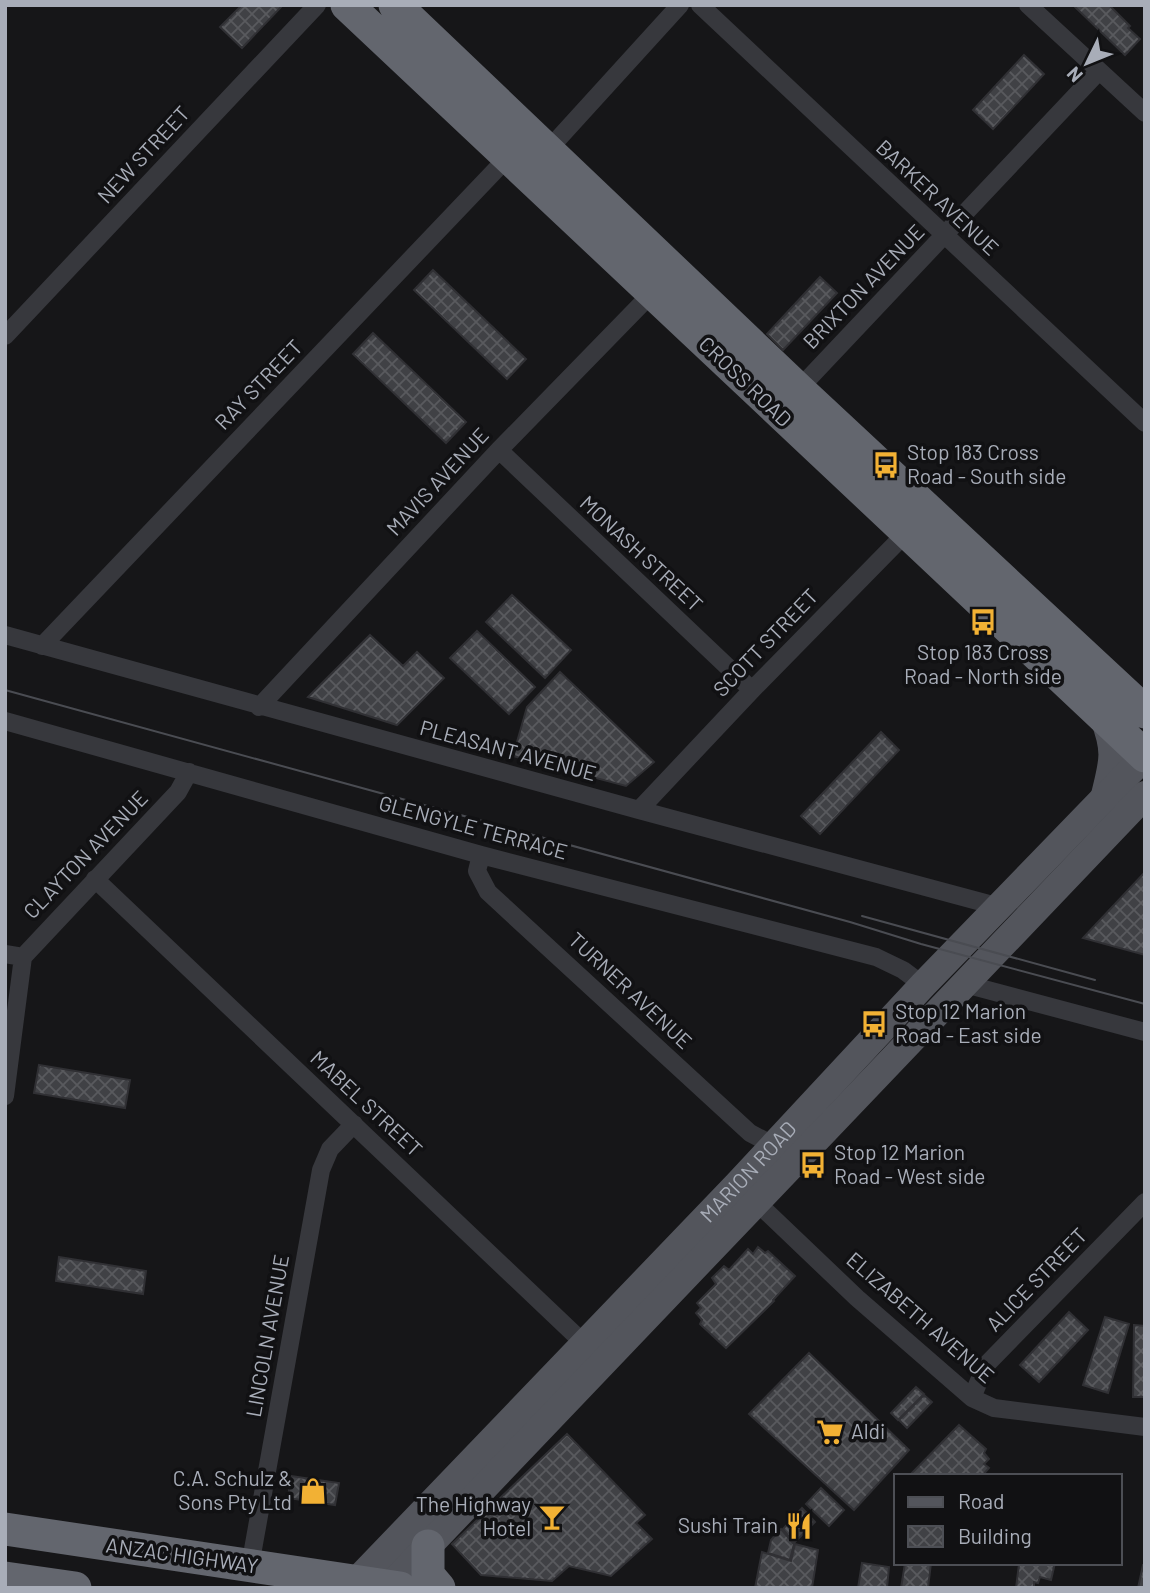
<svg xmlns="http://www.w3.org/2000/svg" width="1150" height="1593" viewBox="0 0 1150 1593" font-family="Barlow,sans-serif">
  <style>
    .building { fill: url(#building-cross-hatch); stroke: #303034; stroke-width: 2 }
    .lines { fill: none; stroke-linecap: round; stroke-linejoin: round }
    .street { stroke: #37383d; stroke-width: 18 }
    .primary { stroke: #53555c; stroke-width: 28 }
    .highway { stroke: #63666e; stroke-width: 33 }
    .tram { stroke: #4a4c52; stroke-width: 2 }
    .labels { text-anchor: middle; stroke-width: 7; stroke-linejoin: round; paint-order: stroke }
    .street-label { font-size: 21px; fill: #a8adb8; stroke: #111113 }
    .poi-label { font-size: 21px; fill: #a8adb8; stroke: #111113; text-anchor: start }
  </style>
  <defs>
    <pattern id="building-cross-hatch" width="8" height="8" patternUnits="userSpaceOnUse" patternTransform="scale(1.75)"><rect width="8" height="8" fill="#404145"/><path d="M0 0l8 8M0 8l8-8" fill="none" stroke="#595a5e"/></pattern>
  </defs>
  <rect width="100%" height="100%" fill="#161618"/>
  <path class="building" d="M242,5h41l-41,43 -22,-21z
    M1073,5h36l21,21 -2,2 12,11 -15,16z
    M1024,55l20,19 -51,55 -20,-19z
    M433,270l93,89 -19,20 -93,-89z
    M820,277l17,16 -54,57 -16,-16z
    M373,333l93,89 -20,21 -93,-89z
    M512,595l59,55 -26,28 -59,-56z
    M477,631l58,56 -26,27 -59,-56z
    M370,635l33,31 14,-14 27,26 -47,47 -89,-28z
    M560,672l94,90 -28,24 -113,-30 14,-49z
    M881,732l18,18 -79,84 -19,-18z
    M1145,872v83l-62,-17z
    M39,1065l91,15 -5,28 -91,-15z
    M758,1247l7,6 3,-2 27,25 -22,24 1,1 -48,47 -26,-24 2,-4 -6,-7 5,-5 -4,-5 19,-19 -4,-6 12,-12 5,4 19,-21 5,5z
    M59,1257l87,14 -3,23 -87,-13z
    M1069,1312l19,18 -49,52 -19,-17z
    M1105,1317l24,7 -21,69 -25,-8z
    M1134,1325l11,1v71h-12z
    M809,1353l100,97 -55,60 -105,-96z
    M916,1387l8,7 -26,26 -7,-7z
    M924,1395l8,7 -25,26 -8,-8z
    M959,1425l27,24 -2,4 5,6 -5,5 5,4 -7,8h-73z
    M567,1434l78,81 -9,8 16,16 -41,37 -42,-10 -17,15 -71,-6 -29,-31z
    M291,1476l48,7 -4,22 -47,-7z
    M821,1488l23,22 -15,16 -23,-22z
    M802,1508l13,14 -21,21 -11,-14z
    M781,1529l13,15 -4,16 -22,-7 3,-13z
    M795,1544l23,6 -6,38h-57l7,-36 29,9z
    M862,1563l27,4 -2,21h-29z
    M905,1563h26l-3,25h-27z
    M1055,1563l-4,17 -11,-3 -2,6 -4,-1v6h-18l3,-24z
    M1143,1565h2v23h-7z"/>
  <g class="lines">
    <path class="street" d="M700,5l445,418
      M1028,5l117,108
      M548,150l132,-145
      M5,336l312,-331
      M794,394l305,-323
      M499,450l253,240
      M5,635l634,175 361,97
      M42,646l467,-490
      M259,707l240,-257 158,-162
      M5,721l476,134 395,102 27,13 20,15
      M639,810l113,-120 159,-162
      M481,855l-4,16 11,21 262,241 25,13
      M95,879l496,471
      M5,954l18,3
      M965,984l180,48
      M5,1096l18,-139 155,-165 11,-20
      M750,1196l107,102 115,100 22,10 151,19
      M972,1398l13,-32 160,-164
      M250,1566l71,-396 9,-21 24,-25"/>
    <g class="primary">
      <path d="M1104,718c13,34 9,44 1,77"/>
      <path id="s1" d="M350,1588l388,-404 185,-199 222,-229"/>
      <path d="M388,1588l757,-793"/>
    </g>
    <path class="highway" d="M347,5l798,751
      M395,5l404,385 346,322
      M5,1529l395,59
      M428,1546v29l11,13
      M5,1578l70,10"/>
    <path class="tram" d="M5,690l845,232 71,22 224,60
      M862,916l233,64"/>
  </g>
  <defs>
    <symbol id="bus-bare" viewBox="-9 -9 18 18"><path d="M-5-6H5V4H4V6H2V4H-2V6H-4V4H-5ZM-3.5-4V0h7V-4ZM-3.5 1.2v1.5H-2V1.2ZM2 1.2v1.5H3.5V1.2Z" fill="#f2b134" stroke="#111113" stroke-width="2.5" paint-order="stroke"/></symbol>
    <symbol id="supermarket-bare" viewBox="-9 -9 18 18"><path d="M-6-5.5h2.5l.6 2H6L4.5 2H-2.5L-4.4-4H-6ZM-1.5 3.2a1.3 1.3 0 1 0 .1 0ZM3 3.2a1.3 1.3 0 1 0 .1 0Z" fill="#f2b134" stroke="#111113" stroke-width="2.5" paint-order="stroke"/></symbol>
    <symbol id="shop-bare" viewBox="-9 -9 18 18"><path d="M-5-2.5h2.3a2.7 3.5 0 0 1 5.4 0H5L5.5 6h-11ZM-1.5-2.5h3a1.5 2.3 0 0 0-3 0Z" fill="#f2b134" stroke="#111113" stroke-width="2.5" paint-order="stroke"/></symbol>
    <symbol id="bar-bare" viewBox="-9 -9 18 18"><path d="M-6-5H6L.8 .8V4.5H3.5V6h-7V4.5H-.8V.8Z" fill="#f2b134" stroke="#111113" stroke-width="2.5" paint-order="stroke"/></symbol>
    <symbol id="restaurant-bare" viewBox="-9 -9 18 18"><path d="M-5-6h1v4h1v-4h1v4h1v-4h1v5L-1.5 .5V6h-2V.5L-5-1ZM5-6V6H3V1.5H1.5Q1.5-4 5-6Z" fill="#f2b134" stroke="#111113" stroke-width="2.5" paint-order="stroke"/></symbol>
  </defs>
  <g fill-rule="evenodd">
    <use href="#bus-bare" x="867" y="446" width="38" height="38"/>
    <use href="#bus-bare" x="964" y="603" width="38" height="38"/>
    <use href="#bus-bare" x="855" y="1005" width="38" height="38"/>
    <use href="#bus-bare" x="794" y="1146" width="38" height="38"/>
    <use href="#supermarket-bare" x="811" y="1413" width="38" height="38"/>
    <use href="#shop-bare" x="294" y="1472" width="38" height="38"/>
    <use href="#bar-bare" x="533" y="1498" width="38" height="38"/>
    <use href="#restaurant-bare" x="780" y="1507" width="38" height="38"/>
  </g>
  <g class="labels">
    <g class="street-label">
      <text transform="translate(144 155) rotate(-47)" y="7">NEW STREET</text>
      <text transform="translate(937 198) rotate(43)" y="7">BARKER AVENUE</text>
      <text transform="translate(864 287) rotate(-46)" y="7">BRIXTON AVENUE</text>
      <text transform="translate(745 382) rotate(44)" y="7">CROSS ROAD</text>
      <text transform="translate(259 385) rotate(-46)" y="7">RAY STREET</text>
      <text transform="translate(438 482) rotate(-47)" y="7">MAVIS AVENUE</text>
      <text transform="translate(641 554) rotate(43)" y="7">MONASH STREET</text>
      <text transform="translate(766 643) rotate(-46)" y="7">SCOTT STREET</text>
      <text transform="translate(508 751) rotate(15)" y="7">PLEASANT AVENUE</text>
      <text transform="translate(473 828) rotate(15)" y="7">GLENGYLE TERRACE</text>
      <text transform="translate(86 855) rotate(-46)" y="7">CLAYTON AVENUE</text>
      <text transform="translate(630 991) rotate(43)" y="7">TURNER AVENUE</text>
      <text transform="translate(366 1104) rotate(43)" y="7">MABEL STREET</text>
      <text dy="7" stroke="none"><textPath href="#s1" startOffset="576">MARION ROAD</textPath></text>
      <text transform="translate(1037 1280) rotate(-46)" y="7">ALICE STREET</text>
      <text transform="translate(920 1318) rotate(41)" y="7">ELIZABETH AVENUE</text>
      <text transform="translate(268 1336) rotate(-80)" y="7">LINCOLN AVENUE</text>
      <text transform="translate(182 1556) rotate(8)" y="7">ANZAC HIGHWAY</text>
    </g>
    <g class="poi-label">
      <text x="907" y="460">Stop 183 Cross<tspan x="907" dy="24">Road - South side</tspan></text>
      <text x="983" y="660" text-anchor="middle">Stop 183 Cross<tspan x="983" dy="24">Road - North side</tspan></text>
      <text x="895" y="1019">Stop 12 Marion<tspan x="895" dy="24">Road - East side</tspan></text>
      <text x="834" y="1160">Stop 12 Marion<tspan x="834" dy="24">Road - West side</tspan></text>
      <text x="851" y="1439">Aldi</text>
      <text x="292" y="1486" text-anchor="end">C.A. Schulz &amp;<tspan x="292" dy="24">Sons Pty Ltd</tspan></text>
      <text x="531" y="1512" text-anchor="end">The Highway<tspan x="531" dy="24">Hotel</tspan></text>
      <text x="778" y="1533" text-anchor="end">Sushi Train</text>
    </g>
  </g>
  <rect width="1150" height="1593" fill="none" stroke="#a8adb8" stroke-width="14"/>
  <rect x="894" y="1474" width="228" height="91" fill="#111113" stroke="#4d4f55" stroke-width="2"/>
  <rect x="908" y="1497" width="35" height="10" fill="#53555c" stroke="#4d4f55" stroke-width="2"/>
  <text x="958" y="1509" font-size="21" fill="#a8adb8">Road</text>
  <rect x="908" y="1526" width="35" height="21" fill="url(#building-cross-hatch)" stroke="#4d4f55" stroke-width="2"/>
  <text x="958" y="1544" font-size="21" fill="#a8adb8">Building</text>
  <g transform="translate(1087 63) rotate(227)" stroke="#111113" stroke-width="5" paint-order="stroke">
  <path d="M0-5L12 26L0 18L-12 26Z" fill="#a8adb8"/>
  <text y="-10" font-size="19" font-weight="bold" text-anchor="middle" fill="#a8adb8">N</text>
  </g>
</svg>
